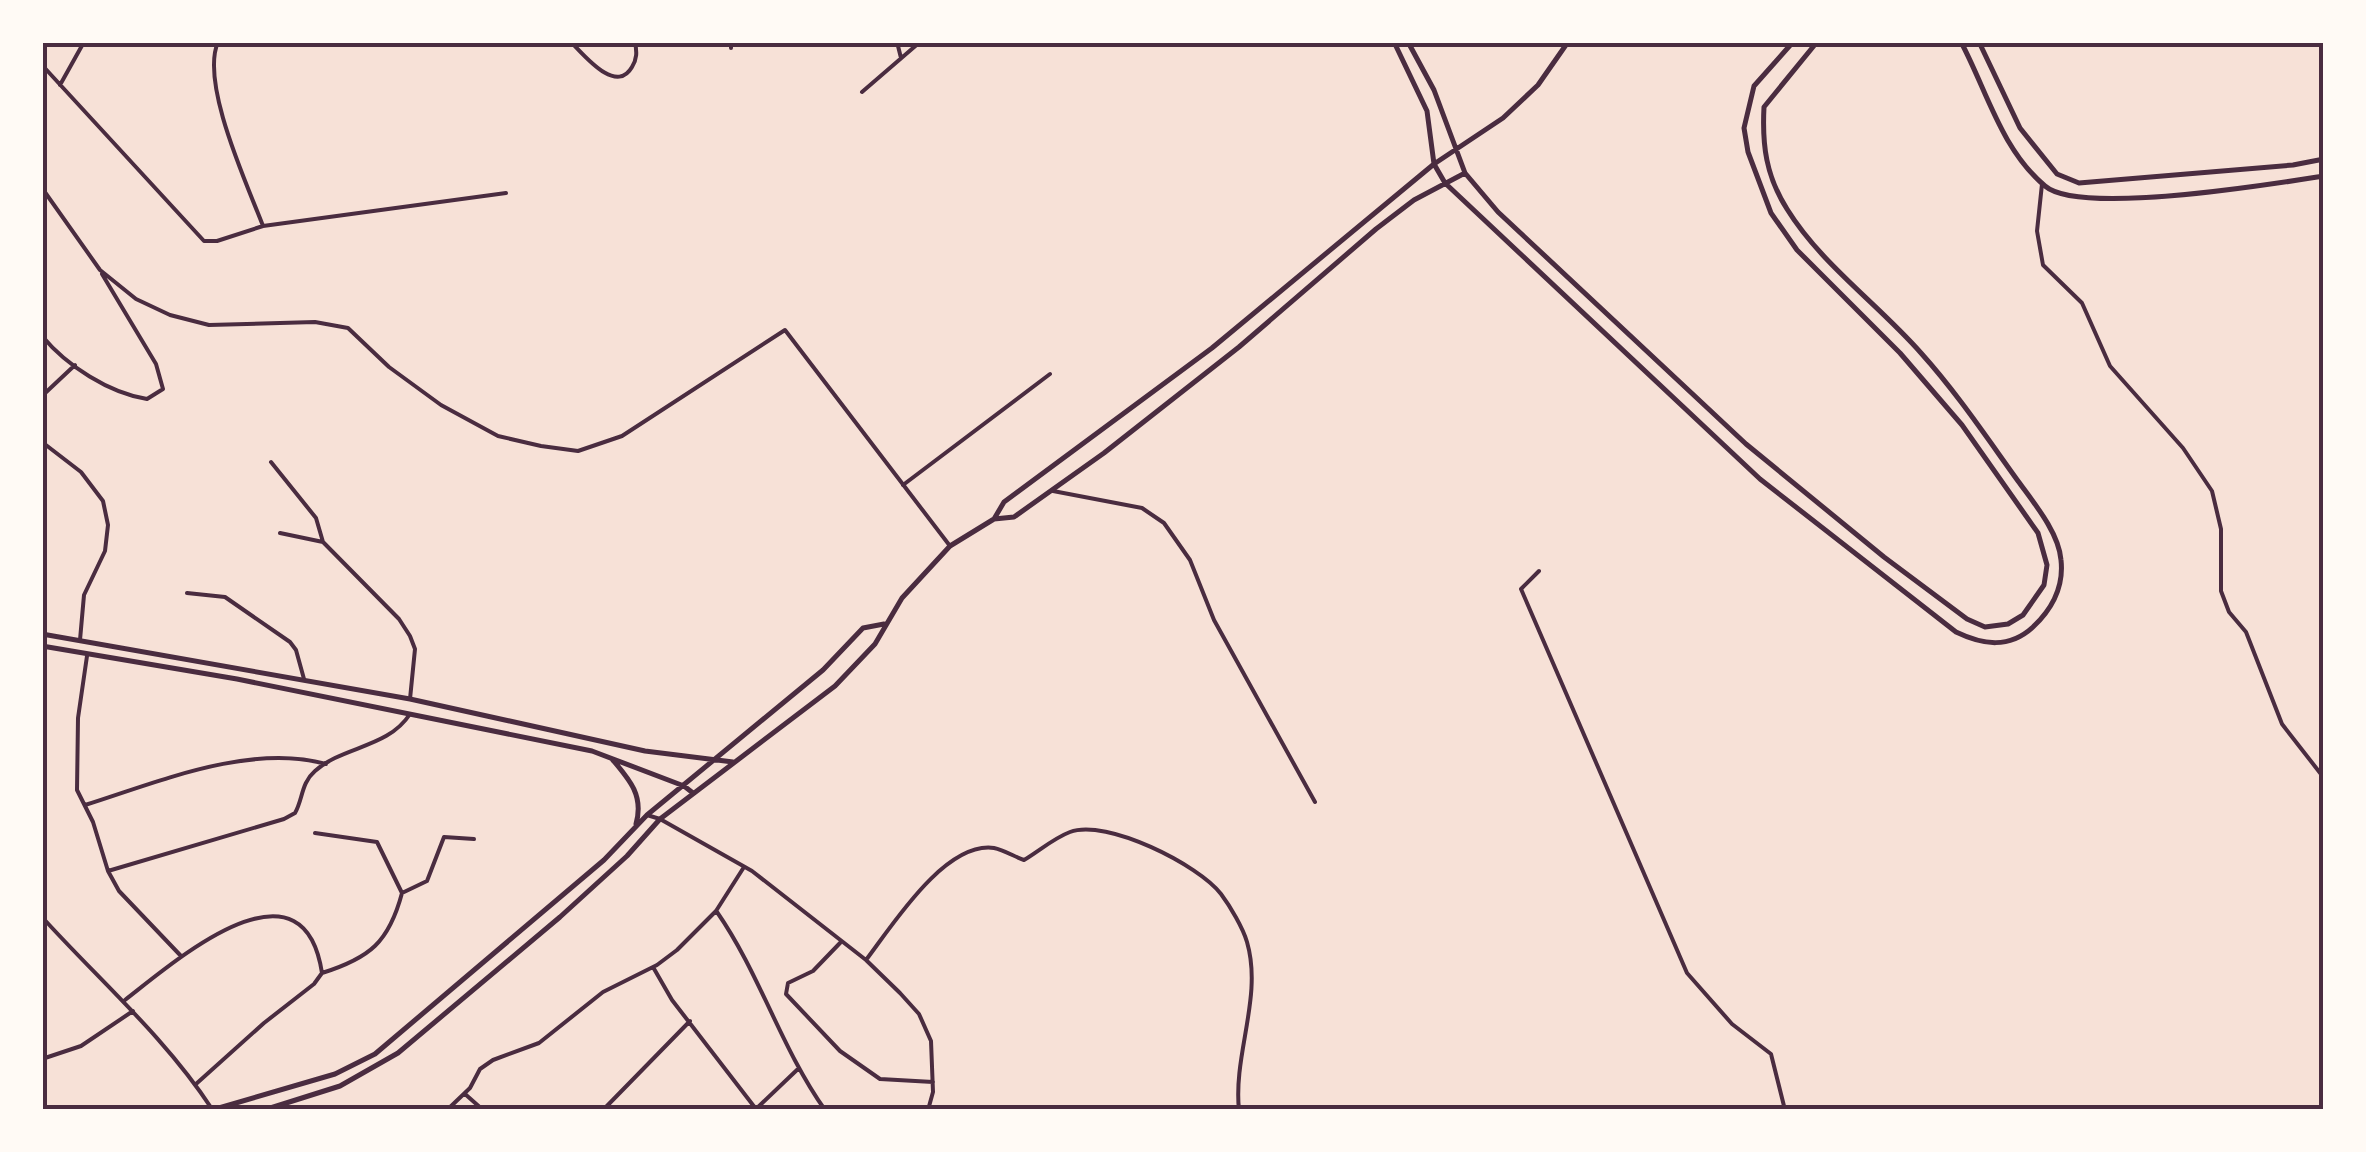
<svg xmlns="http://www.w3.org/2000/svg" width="2366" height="1152" viewBox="0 0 2366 1152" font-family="Spectral,serif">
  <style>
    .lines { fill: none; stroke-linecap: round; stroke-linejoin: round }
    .minor { stroke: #4a2c40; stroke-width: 4 }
    .tertiary { stroke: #4a2c40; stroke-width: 5 }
    .neatline { fill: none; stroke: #4a2c40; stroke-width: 4 }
  </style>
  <rect width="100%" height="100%" fill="#f7e1d7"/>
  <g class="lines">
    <path class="minor" d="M218,42c-18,41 29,142 45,184
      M571,42c13,13 45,53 61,25 5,-8 5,-15 3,-25
      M897,42l4,16
      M731,48v-6
      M42,65l162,176h13l46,-15 243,-33
      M60,85l24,-43
      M862,92l58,-50
      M2042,184l-5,47 6,34 39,38 28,63 73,82 29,43 9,38v62l8,21 17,20 36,92 42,54
      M42,188l58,82 36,29 34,16 39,10 106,-3 33,6 41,39 52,38 57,31 43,10 37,5 44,-15 163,-106 165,216
      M42,336c25,30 67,57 105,63l16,-10 -7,-25 -54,-90
      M42,396l33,-31
      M42,442l39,30 22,29 5,24 -3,26 -21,44 -4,45
      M271,462l45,56 7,24 76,77 11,17 5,13 -5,50
      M903,485l147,-111
      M1053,491l89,17 22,15 26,37 24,60 101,182
      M280,533l43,9
      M1539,571l-18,18 166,384 45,51 39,30 14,56
      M187,593l38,4 65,45 6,8 8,29
      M87,656l-9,62 -1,72 16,32 15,49 11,20 62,65
      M2324,661v23
      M85,805c73,-23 165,-62 241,-41
      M647,815l13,4 92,52 114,89 34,33 19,21 12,27 2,51 -5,18
      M315,833l62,9 25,51c-13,49 -32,65 -80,80
      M108,871l176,-52 11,-6c8,-14 6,-30 20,-42 28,-25 73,-23 95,-57
      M402,893l25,-12 17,-44 30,2
      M717,912c43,62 64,136 108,198
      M42,917c58,64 123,120 170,192
      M840,943l-27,28 -25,12 -2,11 54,57 40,28 53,3
      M866,960c26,-34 79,-119 128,-112 10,2 21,9 30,12 15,-9 30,-22 46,-28 36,-14 129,33 151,62 9,12 22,34 26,48 16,55 -14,112 -8,168
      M653,967l19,33 84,109 43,-41
      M125,1000c48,-37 178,-152 197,-27l-8,11 -50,39 -68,61
      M42,1059l39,-13 52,-35
      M465,1094l18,16
      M447,1110l23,-22 10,-19 13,-9 46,-17 64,-51 54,-27 20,-15 39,-39 28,-44
      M603,1110l87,-89"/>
    <path class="tertiary" d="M1394,42l33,69 7,53 11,19 315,296 196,153c27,13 53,17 77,-5 18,-17 31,-40 28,-67 -2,-27 -27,-57 -43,-79 -31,-43 -61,-88 -97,-128 -43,-49 -100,-89 -134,-144 -21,-33 -25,-64 -23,-102l53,-65
      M1408,42l26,48 31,83 33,39 248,232 138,113 83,62 18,8 23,-3 15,-9 21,-30 3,-20 -9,-32 -76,-108 -62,-72 -103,-103 -26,-37 -23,-61 -4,-24 10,-42 39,-44
      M1961,42c26,49 40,107 84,144 35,30 228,-2 279,-10
      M1979,42l41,86 37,46 22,9 214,-18 31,-6
      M994,519l10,-17 208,-154 222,-184 69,-46 35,-33 30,-43
      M42,634l368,65 235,52 88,11
      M42,646l195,33 355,72 92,35 9,7
      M612,759c18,21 32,37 24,65
      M212,1110l123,-36 40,-20 229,-194 43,-45 176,-145 40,-42 21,-4
      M264,1110l76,-24 58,-33 162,-136 67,-61 33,-37 175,-133 40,-42 27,-46 48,-52 44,-27 20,-2 90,-64 135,-106 137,-118 38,-29 51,-27"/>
  </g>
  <rect width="2366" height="1152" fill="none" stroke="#fffaf5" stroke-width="90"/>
  <rect x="45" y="45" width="2276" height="1062" class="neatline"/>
</svg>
